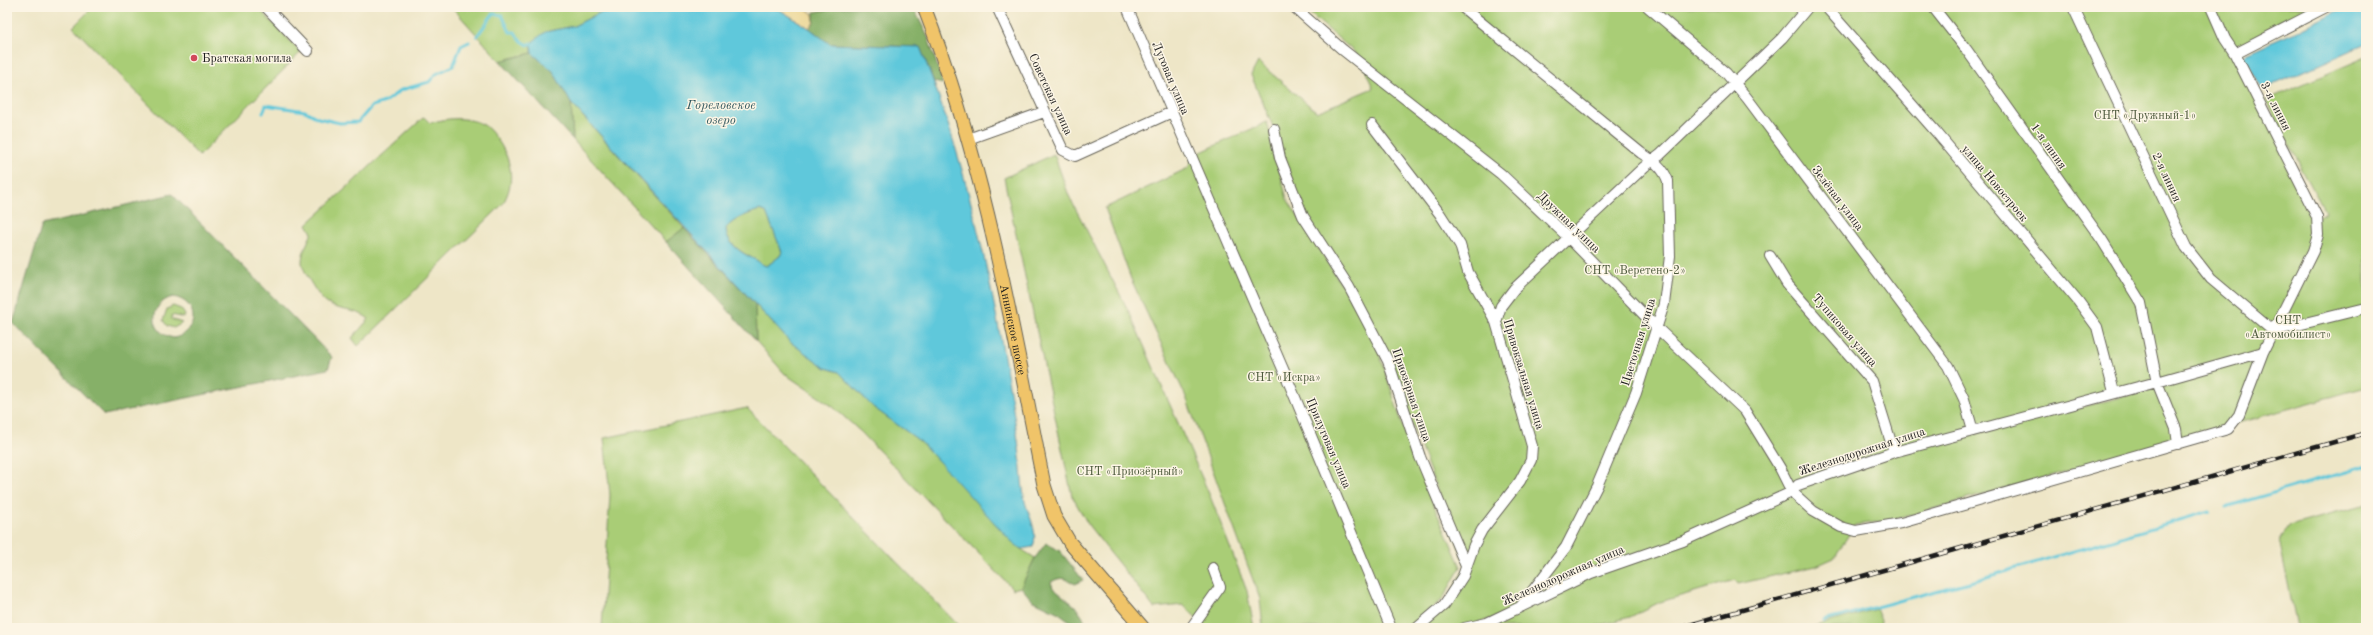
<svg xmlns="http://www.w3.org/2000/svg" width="2373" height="635" viewBox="0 0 2373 635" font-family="'Old Standard TT',serif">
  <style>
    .green { fill: #a9cd76; stroke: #627449; fill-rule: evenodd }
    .forest { fill: #86b067; stroke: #516642; fill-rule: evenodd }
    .sand { fill: #eeda9e; stroke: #857b5d }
    .water { fill: #5fc8db; stroke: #3e727c; fill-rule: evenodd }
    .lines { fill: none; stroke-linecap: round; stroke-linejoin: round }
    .stream { stroke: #5fc8db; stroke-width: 3 }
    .minor-casing { stroke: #666358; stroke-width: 12 }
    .major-casing { stroke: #666358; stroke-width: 15 }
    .minor { stroke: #fff; stroke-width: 10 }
    .major { stroke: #f0c469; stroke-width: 13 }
    .rail-casing { stroke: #1c1c1c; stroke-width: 4.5 }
    .rail { stroke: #fcf5e5; stroke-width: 3; stroke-dasharray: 9; stroke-linecap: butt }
    .poi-dot { fill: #d1495b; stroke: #fcf5e5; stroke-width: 1.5 }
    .labels { text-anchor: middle; stroke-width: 3; stroke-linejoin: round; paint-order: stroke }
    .poi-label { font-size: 12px; fill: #1c1c1c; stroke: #fcf5e5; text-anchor: start }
    .street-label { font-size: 12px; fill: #1c1c1c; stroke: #fcf5e5 }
    .park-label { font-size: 12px; fill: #4d5a3c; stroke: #fcf5e5 }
    .water-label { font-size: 13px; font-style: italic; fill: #33585f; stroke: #fcf5e5 }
  </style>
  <rect width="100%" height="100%" fill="#fcf5e5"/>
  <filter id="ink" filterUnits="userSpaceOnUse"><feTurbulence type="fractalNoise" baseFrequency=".025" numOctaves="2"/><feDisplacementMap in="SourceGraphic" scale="8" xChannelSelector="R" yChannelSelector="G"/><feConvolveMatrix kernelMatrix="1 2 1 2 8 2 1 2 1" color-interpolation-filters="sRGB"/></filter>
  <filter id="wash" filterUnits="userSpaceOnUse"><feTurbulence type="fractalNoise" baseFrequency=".012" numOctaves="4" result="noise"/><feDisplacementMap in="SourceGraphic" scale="16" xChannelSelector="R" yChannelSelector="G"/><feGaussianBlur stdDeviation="0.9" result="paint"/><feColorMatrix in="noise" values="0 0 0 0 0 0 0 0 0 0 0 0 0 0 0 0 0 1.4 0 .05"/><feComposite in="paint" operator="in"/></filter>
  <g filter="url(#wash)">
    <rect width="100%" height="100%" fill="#eee6c7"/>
    <path class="green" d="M93,7h164l44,45 -102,104 -126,-129z
      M452,7h151l2,6h-6l-25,13 -25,5 -18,12 1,10 -32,8z
      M1310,7h1016l-91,47 82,163 8,-5 -59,-112 100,-43v330l-473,133 -38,5 -21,33 -18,8 -78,18 -3,-4 -75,22 -30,15 -41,11h-109l34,-12 5,-7 -55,19h-47l27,-23 22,-39 -78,-205 -85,-145 -29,-87 -23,-54 7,-13 59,50 56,-24 -13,-31 -54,-47zM2157,383l-4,6 -185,47z
      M571,103l113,125 -18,14 -93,-102z
      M424,117l6,6c17,-5 35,-7 52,1 6,3 11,10 15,15 15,21 19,44 5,66l-144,141 -6,-8 17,-19c-12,-10 -27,-7 -41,-15 -8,-4 -25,-32 -26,-42 0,-10 6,-20 10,-29l-5,-9z
      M1267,122l20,77 86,135 40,123 48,110 -19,33 -35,28h-144l-3,-29 -74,-202 -55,-118 -26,-71 83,-40 4,-9 7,-6z
      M1054,154l15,42 61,118 80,182 37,95 7,37h-47l-24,-23 -29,3 -65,-82 -17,-30 -68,-318z
      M759,210l7,2 16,40 -2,4 -13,10c-6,-1 -7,-4 -11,-6 -12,-6 -30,-16 -30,-32 9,-10 20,-13 33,-18z
      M755,304l35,38 36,26 13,4 34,35 48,35 100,107 14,9 -14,29 -8,2 -152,-157 -29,-26 -47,-32 -29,-33z
      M173,306l8,3 4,6 -1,3 -12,-3 -1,4 11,4 -8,5 -7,-2 -4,-6 4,-11z
      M747,408l214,220h-359l8,-133 -6,-57z
      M2366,505v123h-69l-18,-89 10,-13z
      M1876,609l5,11 -1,8h-72z"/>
    <path class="forest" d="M841,7h72l15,30 15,47 -9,-2 -14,-35 -90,-3 -21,-16 5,-6v-10z
      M532,53l21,18 18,32 2,37 -73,-79z
      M172,194l160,163 -4,12 -224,46 -91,-92 29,-98zM173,297c26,4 27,35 1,41 -25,-4 -26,-35 -1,-41z
      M684,228l71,76 1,37 -90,-99z
      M1046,543l14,8 23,29 -8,4c-9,-6 -14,-8 -24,-2l2,6 22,18 11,16 -11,3 -16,-12 -27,-13 -11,-13 14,-29z"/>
    <path class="sand" d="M767,7h37l9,7 1,8 -5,6 -29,-18z"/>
    <path class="water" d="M645,7h29l19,3 19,-3h55l13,3 29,18 21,16 90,3c51,125 77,260 98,393 3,19 3,38 6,57 3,17 15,33 9,50l-12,2 -11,-9 -89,-98 -48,-35 -34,-35 -13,-4 -36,-26 -219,-239 -18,-32 -21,-18 -1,-10 14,-11 29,-6 25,-13zM759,210l7,2 16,40 -2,4 -13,10c-6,-1 -7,-4 -11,-6 -13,-6 -30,-16 -30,-32 9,-10 20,-13 33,-18z
      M2345,7h21v37l-103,45 -20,-32 4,-4 46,-20z"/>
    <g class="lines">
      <path class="stream" d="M477,36l16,-22 9,1 8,17h5l4,7 9,6 3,-2
        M263,113l3,-8 39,6 13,7 22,5 18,-1 14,-16 13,-4 16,-12 28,-8 7,-8 17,-8 8,-20 8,-4
        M2225,507l141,-41
        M1824,621l149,-40 236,-70
        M1801,628l3,-1"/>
    </g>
  </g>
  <g filter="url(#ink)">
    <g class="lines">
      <defs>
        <path id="minor" d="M266,7l42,44
          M997,7l66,143 12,6 97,-44
          M1127,7l162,376 102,245
          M1294,7l49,43 158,124 67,63 89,91 88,83 35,57 12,24 21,19 28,16 15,4 45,-8 327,-94 11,-14 24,-63 50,-101 5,-16 -1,-18 -82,-163 -10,-15 -14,-32
          M1462,7l179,146c13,8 22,14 27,28l2,75 -6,48 -28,89 -39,93 -31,61 -45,59
          M1648,7l78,66 21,25 201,268 16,33 9,32
          M1826,7l111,126 141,168 19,26 17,65
          M1933,7l33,42 136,191 39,63 16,79 19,47 2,15
          M2073,7l113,240 25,32 62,52
          M2235,54l91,-47
          M1372,125l68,89 20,31 8,27 28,50 36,124 -1,14 -11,21 -38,49 -8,15 -11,31 -19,29 -27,23
          M1274,129l6,29 23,58 46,71 39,74 32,96 46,109
          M968,139l76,-27
          M1770,256l17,28 85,97 22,71
          M1496,322l5,-16 13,-17 130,-122 16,-12 122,-117 26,-31
          M2273,331l93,-23
          M1191,628l29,-41 -7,-19
          M1464,628l23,-5 104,-50 92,-32 109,-49 6,-7 96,-33 263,-70 106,-30"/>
        <g id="major">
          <path id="s1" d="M924,7c60,154 88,317 120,478l10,31 16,27 73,85"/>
        </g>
      </defs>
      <use href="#minor" class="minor-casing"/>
      <use href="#major" class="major-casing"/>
      <use href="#minor" class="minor"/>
      <use href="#major" class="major"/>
      <defs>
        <path id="rail" d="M1679,628l687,-195"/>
      </defs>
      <use href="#rail" class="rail-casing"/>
      <use href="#rail" class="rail"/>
    </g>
  </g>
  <circle class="poi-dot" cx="194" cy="58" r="4"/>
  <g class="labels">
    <g class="poi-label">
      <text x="202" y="62">Братская могила</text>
    </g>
    <g class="street-label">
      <text transform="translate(1171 78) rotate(67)" y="4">Луговая улица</text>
      <text transform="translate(1051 94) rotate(65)" y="4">Советская улица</text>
      <text transform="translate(2276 106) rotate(63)" y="4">3-я линия</text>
      <text transform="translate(2049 146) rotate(55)" y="4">1-я линия</text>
      <text transform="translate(2167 177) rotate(65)" y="4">2-я линия</text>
      <text transform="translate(1995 183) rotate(50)" y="4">улица Новостроек</text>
      <text transform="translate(1838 198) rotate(53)" y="4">Зелёная улица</text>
      <text transform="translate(1569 222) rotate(44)" y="4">Дружная улица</text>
      <text dy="4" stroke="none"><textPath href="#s1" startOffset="335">Аннинское шоссе</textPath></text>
      <text transform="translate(1845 330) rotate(49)" y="4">Тупиковая улица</text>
      <text transform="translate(1638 342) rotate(-73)" y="4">Цветочная улица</text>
      <text transform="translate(1524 374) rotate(73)" y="4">Привокзальная улица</text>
      <text transform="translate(1412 395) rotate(71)" y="4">Приозёрная улица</text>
      <text transform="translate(1329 443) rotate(67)" y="4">Прилуговая улица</text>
      <text transform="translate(1862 451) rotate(-18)" y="4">Железнодорожная улица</text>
      <text transform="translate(1563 575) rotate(-24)" y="4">Железнодорожная улица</text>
    </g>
    <g class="park-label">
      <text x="2145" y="119">СНТ «Дружный-1»</text>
      <text x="1635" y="274">СНТ «Веретено-2»</text>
      <text x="2288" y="324">СНТ<tspan x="2288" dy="14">«Автомобилист»</tspan></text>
      <text x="1284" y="381">СНТ «Искра»</text>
      <text x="1130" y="475">СНТ «Приозёрный»</text>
    </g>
    <g class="water-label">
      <text x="721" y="109">Гореловское<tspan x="721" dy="15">озеро</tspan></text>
    </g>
  </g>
  <rect width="2373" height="635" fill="none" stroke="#fcf5e5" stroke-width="24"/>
</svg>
